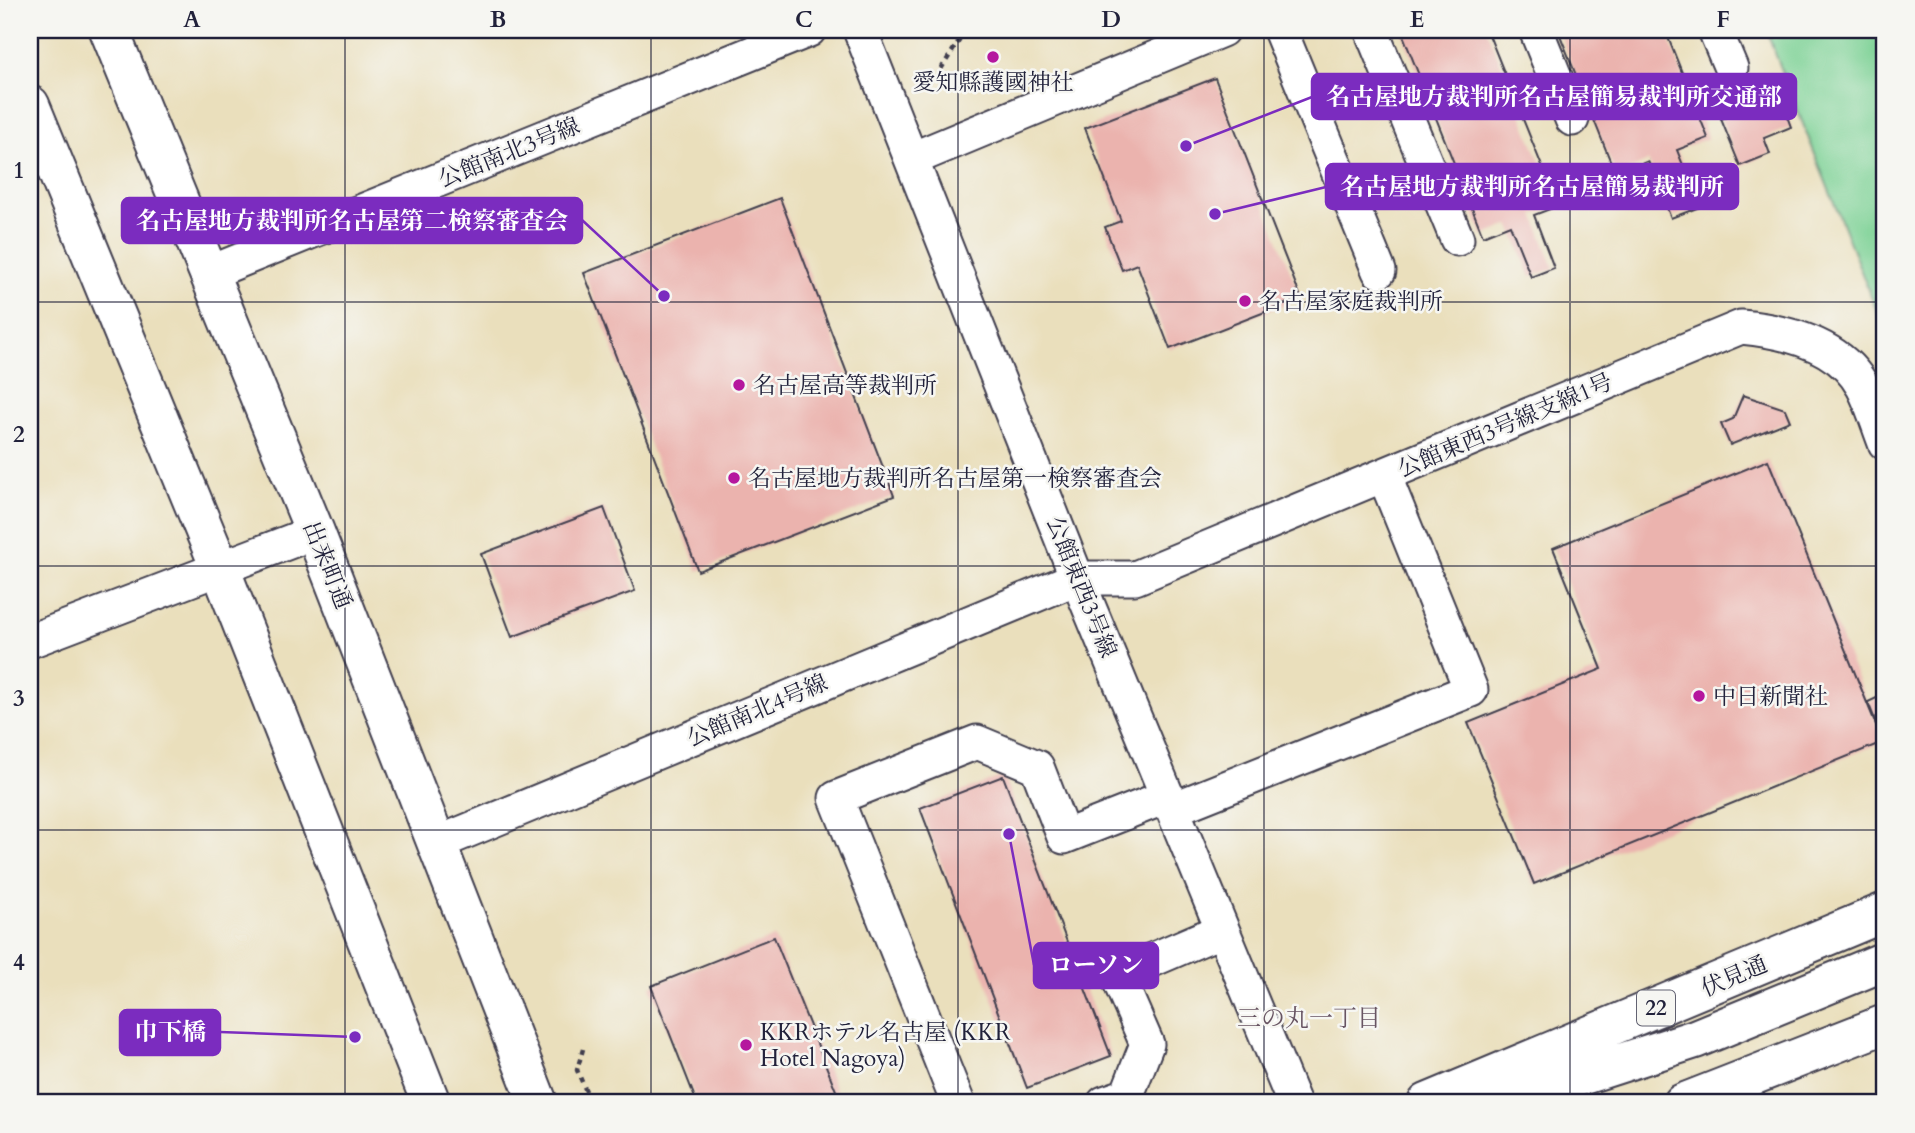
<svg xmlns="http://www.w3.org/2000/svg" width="1915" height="1133" viewBox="0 0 1915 1133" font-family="Cardo,'Noto Serif JP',serif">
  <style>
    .green { fill: #7cd194; stroke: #4f7a68; stroke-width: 2 }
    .building { fill: #ebb3ae }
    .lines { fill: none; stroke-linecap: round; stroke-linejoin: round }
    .minor-casing { stroke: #403e4e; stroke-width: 37 }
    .major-casing { stroke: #403e4e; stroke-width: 42 }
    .highway-casing { stroke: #403e4e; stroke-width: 42 }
    .path { stroke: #403e4e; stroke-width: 4.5; stroke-dasharray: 5 5; stroke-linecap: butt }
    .minor { stroke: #fff; stroke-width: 33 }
    .major { stroke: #fff; stroke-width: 38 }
    .highway { stroke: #fff; stroke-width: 38 }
    .grid { fill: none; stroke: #22223b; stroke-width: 2; stroke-opacity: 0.55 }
    .poi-dot { fill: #b5179e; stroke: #f6f6f2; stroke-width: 2.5 }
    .labels { text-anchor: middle; stroke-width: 5; stroke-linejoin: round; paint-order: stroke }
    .shield { fill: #f6f6f2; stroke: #626272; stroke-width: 2 }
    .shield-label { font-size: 21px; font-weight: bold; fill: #22223b }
    .poi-label { font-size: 23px; fill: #22223b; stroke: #f6f6f2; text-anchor: start }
    .street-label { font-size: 23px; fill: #22223b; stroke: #f6f6f2 }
    .neighbourhood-label { font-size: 24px; fill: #685563; stroke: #f6f6f2 }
    .leader { fill: none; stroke: #7b2cbf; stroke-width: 2.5 }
    .callout-dot { fill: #7b2cbf; stroke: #f6f6f2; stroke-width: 2.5 }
    .callout { fill: #7b2cbf; stroke: #7b2cbf; stroke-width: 2.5 }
    .callout-label { font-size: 24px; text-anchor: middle; font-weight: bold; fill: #fff }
    .neatline { fill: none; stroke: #22223b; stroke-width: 2.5 }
    .grid-label { font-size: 23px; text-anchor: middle; font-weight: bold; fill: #22223b }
  </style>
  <rect width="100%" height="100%" fill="#f6f6f2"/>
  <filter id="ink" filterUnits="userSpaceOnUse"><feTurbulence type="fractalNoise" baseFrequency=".0143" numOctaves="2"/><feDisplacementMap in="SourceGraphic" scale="14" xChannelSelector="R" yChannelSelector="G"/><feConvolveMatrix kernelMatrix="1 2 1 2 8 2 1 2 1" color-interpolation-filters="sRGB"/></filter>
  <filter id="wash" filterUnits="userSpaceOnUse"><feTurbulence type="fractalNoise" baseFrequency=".00686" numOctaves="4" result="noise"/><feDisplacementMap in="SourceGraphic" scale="28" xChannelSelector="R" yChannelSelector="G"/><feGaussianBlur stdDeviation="1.57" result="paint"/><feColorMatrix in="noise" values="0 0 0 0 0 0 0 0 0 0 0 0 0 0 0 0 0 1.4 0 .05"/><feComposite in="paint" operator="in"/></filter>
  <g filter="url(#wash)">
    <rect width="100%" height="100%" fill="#eadfbc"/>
    <path class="green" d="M1766,30h119v302z"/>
    <g id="blocks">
      <path class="building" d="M1401,30h86l71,176 -24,9 20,53 -23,9 -21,-52 -27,11z
        M1558,30h107l43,108 -31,12 23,57 -29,11 -23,-57 -32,14z
        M1215,78l86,220 -131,51 -33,-85 -15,6 -17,-43 16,-6 -36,-93z
        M1779,95l12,32 -27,11 6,16 -30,12 -19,-47z
        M780,198l114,298 -196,75 -114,-298z
        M1743,395l42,14 5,12 -60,24 -9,-21 12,-5z
        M1768,460l115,282 -349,142 -66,-161 134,-54 -49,-121z
        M604,508l31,83 -123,46 -31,-83z
        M1885,694v51l-17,-43z
        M1003,776l108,280 -84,32 -107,-280z
        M774,937l67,166h-144l-46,-117z"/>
    </g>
  </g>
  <g filter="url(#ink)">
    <use href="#blocks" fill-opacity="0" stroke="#403e4e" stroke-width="2"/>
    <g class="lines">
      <defs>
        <path id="minor" d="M860,30l217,548 217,525
          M1280,30l99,241
          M1371,30l86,209
          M1536,30l36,89
          M1715,30l16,38
          M912,159l310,-129
          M209,273l600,-243
          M30,641l285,-109
          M1173,809l298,-119 -87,-215
          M438,843l639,-265h58l606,-251c44,4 99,17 122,60 9,17 15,38 22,56
          M958,1103l-122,-305 141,-56 60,25 27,70 104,-41
          M1104,1103l23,-8 20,-51 -30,-69 105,-45"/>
        <path id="major" d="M109,30l206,502 223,571
          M30,105l190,463 211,535"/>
        <path id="highway" d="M1427,1103l458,-191
          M1497,1103l198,-64 190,-78
          M1683,1103l202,-79"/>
      </defs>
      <use href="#minor" class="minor-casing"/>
      <use href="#major" class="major-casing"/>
      <use href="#highway" class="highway-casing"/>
      <path class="path" d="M941,69l25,-39
        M583,1049l-6,21 14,33"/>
      <use href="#minor" class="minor"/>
      <use href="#major" class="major"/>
      <use href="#highway" class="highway"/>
    </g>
  </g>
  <path class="grid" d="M345,30v1073M651,30v1073M958,30v1073M1264,30v1073M1570,30v1073M30,302h1855M30,566h1855M30,830h1855"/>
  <g class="poi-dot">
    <circle cx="993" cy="57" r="7"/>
    <circle cx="1245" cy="301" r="7"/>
    <circle cx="739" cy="385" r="7"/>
    <circle cx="734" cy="478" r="7"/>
    <circle cx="1699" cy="696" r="7"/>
    <circle cx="746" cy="1045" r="7"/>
  </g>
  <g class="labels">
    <rect class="shield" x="1637" y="990.5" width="38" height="35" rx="5"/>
    <g class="shield-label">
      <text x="1656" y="1015">22</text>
    </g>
    <g class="poi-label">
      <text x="993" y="90" text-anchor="middle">愛知縣護國神社</text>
      <text x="1259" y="309">名古屋家庭裁判所</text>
      <text x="753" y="393">名古屋高等裁判所</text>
      <text x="748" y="486">名古屋地方裁判所名古屋第一検察審査会</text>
      <text x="1713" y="704">中日新聞社</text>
      <text x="760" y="1040">KKRホテル名古屋 (KKR<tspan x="760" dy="26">Hotel Nagoya)</tspan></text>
    </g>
    <g class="street-label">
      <text transform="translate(509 152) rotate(-22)" y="8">公館南北3号線</text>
      <text transform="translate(1505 425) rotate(-23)" y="8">公館東西3号線支線1号</text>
      <text transform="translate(328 565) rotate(68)" y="8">出来町通</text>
      <text transform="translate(1082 587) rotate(68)" y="8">公館東西3号線</text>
      <text transform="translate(757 710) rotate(-23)" y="8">公館南北4号線</text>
      <text transform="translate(1734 976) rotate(-23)" y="8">伏見通</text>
    </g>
    <g class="neighbourhood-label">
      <text x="1309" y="1026">三の丸一丁目</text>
    </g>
  </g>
  <path class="leader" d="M1186 146L1312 97M1215 214L1326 187M664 296L582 220M1009 834L1034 965M355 1037L220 1032"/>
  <g class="callout-dot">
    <circle cx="1186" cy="146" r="7"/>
    <circle cx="1215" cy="214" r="7"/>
    <circle cx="664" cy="296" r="7"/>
    <circle cx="1009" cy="834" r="7"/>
    <circle cx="355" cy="1037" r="7"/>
  </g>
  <g class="callout">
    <rect x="1312" y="74" width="484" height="45" rx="7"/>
    <rect x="1326" y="164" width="412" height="45" rx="7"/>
    <rect x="122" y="198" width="460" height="45" rx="7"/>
    <rect x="1034" y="943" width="124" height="45" rx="7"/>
    <rect x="120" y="1010" width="100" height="45" rx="7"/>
  </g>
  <g class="callout-label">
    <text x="1554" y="105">名古屋地方裁判所名古屋簡易裁判所交通部</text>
    <text x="1532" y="195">名古屋地方裁判所名古屋簡易裁判所</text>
    <text x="352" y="229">名古屋地方裁判所名古屋第二検察審査会</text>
    <text x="1096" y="973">ローソン</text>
    <text x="170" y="1040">巾下橋</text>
  </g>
  <rect width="1915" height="1133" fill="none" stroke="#f6f6f2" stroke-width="77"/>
  <rect x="38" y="38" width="1838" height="1056" class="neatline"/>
  <g class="grid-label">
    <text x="192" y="27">A</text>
    <text x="498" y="27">B</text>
    <text x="804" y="27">C</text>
    <text x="1111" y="27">D</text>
    <text x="1417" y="27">E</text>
    <text x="1723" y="27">F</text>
    <text x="19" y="178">1</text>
    <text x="19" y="442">2</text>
    <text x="19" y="706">3</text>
    <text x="19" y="970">4</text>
  </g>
</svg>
